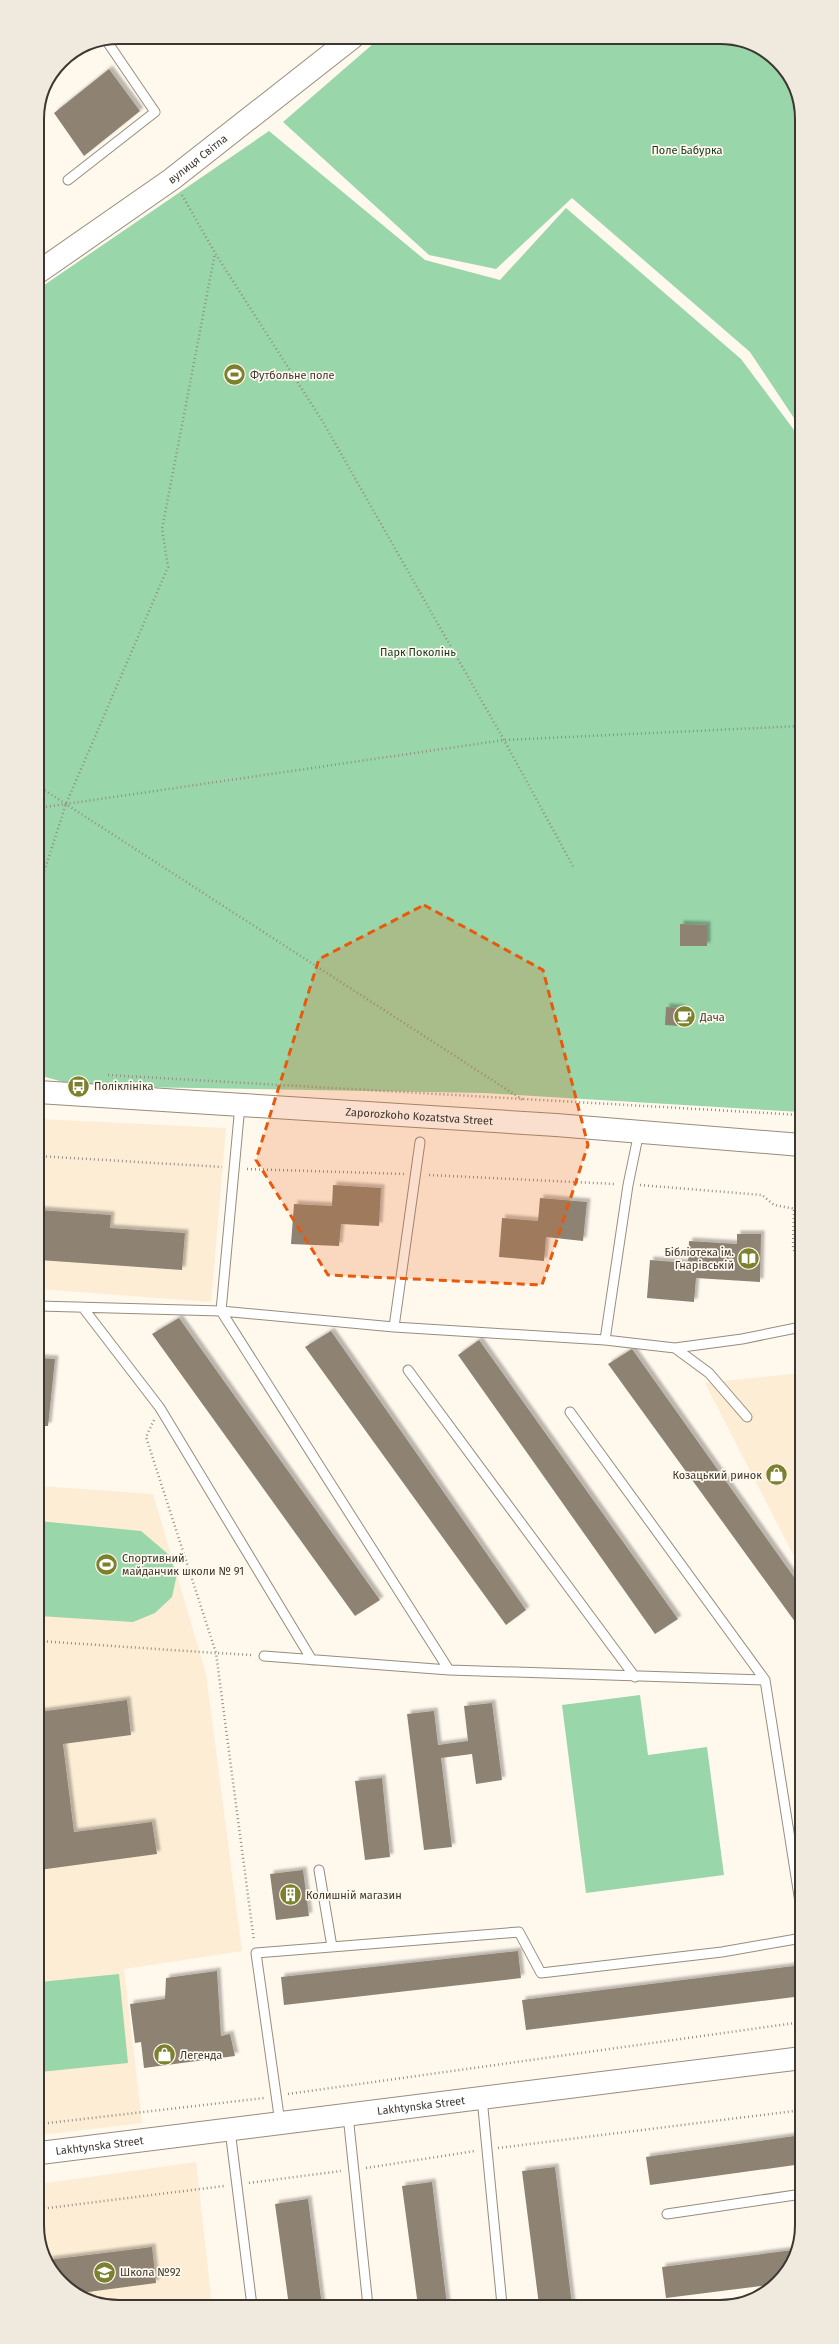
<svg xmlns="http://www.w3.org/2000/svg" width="839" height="2344" viewBox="0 0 839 2344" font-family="'Fira Sans',sans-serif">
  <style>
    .built { fill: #fcedd4 }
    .green { fill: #99d6aa }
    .building { fill: #8e8272; filter: url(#shadow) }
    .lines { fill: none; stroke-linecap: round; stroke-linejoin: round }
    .lane-casing { stroke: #978d7c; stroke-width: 11 }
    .secondary-casing { stroke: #978d7c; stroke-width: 24 }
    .path { stroke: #948e86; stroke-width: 2.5; stroke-dasharray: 1 3; stroke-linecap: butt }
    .lane { stroke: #fff; stroke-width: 9 }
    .secondary { stroke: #fff; stroke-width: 22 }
    .marked { fill: #e8590c; fill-opacity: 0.2; stroke: #e8590c; stroke-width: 3; stroke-dasharray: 8 5; stroke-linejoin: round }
    .labels { text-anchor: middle; stroke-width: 3.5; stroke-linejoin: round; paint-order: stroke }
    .park-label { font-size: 11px; fill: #11361e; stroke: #fff8ed }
    .street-label { font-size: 11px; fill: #3c3730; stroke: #fff8ed }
    .poi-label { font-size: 11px; fill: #3c3730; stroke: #fff8ed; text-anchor: start }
    .rim { fill: none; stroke: #3c3730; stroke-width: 2 }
  </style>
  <defs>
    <filter id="shadow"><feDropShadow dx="3.5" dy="-3.5" stdDeviation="1" flood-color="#0004"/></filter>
  </defs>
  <rect width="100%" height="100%" fill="#fff8ed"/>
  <path class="built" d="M38,1119l188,9 -15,174 -172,-13z
    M801,1373v195h-1l-95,-185z
    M39,1486l114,8 53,180 36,277 -118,18 18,154 -102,12z
    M196,2162l16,144 -98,1 -49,-20 -25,-41v-62z"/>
  <path class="green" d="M381,37h344l49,20 25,41 1,329 -50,-75 -178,-154 -76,71 -67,-14 -146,-133z
    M269,131l156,129 75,20 66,-72 175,151 59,79 1,674 -316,-19 -407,-7 -40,-11 -1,-785z
    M39,1521l102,10 27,23 9,20 -5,23 -17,16 -22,9 -94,-6z
    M640,1695l8,60 59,-8 17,128 -138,18 -24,-188z
    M119,1974l9,89 -88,9v-90z"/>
  <path class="building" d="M109,69l31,42 -56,45 -30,-43z
    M680,924l27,1v21h-27z
    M666,1007l15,1 -1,18 -15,-1z
    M333,1185l48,3 -2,38 -38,-2 -2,22 -48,-2 3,-40 38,2z
    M540,1198l47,4 -4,39 -37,-4 -2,24 -45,-4 3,-39 36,3z
    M39,1210l72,5 -1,13 75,5 -3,37 -143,-10z
    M737,1234h24l-1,48 -64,-4 -2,24 -47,-4 3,-38 38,3 1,-22 48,3z
    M179,1318l201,282 -25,16 -203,-282z
    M331,1331l195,279 -20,15 -201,-278z
    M479,1340l199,279 -23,15 -197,-279z
    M632,1349l169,238v43l-193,-266z
    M39,1358l16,1 -7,67h-9z
    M127,1700l4,35 -68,9 11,88 78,-10 5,32 -118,16v-33h4l-4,-28v-97z
    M492,1703l10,77 -26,4 -4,-30 -31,4 11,89 -28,3 -17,-136 27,-3 4,34 30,-4 -4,-35z
    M382,1778l8,79 -25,3 -10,-79z
    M303,1870l6,46 -33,4 -6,-46z
    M518,1951l3,27 -237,27 -3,-28z
    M802,1965v31l-276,34 -4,-30z
    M217,1971l4,65 9,-2 5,22 -91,12 -3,-26 -6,1 -5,-39 35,-5 1,-21z
    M802,2135v29l-152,21 -4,-28z
    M555,2167l17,138h-33l-17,-134z
    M432,2182l15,123 -29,1 -16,-120z
    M308,2199l14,107h-33l-14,-102z
    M152,2247l4,36 -68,9v4l-23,-9 -17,-27z
    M793,2250l-8,25 -16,10 -103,13 -4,-31z"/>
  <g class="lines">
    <defs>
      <path id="lane" d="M326,37l18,6
        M68,180l87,-68 -49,-72
        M240,1105l-19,206 173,16 211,13 70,8 67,-9 59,-12
        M39,1306l182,5 228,359
        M84,1309l76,99 152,252
        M394,1327l26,-185
        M605,1340l23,-155 11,-53
        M675,1348l34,25 38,44
        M408,1370l227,307
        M570,1412l195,268 37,235
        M264,1656l185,14 316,10
        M319,1870l13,77
        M482,2098l20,207
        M348,2115l20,191
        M280,2123l-24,-170 263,-21 22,41 181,-21 80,-14
        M230,2130l22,176
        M667,2214l135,-20"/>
      <g id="secondary">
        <path id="s1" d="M37,273l135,-94 181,-142"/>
        <path id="s2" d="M38,1092l518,33 245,20"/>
        <path id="s3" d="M40,2153l762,-95"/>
      </g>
    </defs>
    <use href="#lane" class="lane-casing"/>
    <use href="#secondary" class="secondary-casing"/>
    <path class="path" d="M182,195l33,58 108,169 181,318 70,128
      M38,786l485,314
      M38,808l466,-68 296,-14
      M38,890l28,-86 102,-237 -6,-38 53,-276
      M108,1075l693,40
      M38,1156l184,11
      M247,1169l157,5
      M429,1175l186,9
      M640,1185l122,10 12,10 27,5
      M794,1210l-1,36 8,30
      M154,1420l-8,17 70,216 36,2
      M39,1641l177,12 38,288
      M288,2094l514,-72
      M40,2124l224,-26
      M498,2148l304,-38
      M366,2168l109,-17
      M249,2183l92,-12
      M40,2209l184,-23"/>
    <use href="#lane" class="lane"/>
    <use href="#secondary" class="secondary"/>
  </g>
  <path class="marked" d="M424,905l119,65 45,175 -46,140 -214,-10 -72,-115 63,-201z"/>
  <defs>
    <symbol id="stadium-disc" viewBox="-11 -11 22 22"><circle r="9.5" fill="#7b812c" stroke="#fff8ed"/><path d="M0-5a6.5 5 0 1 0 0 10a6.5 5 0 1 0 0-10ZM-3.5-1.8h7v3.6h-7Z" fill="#fff"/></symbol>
    <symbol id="cafe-disc" viewBox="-11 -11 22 22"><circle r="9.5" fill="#7b812c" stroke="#fff8ed"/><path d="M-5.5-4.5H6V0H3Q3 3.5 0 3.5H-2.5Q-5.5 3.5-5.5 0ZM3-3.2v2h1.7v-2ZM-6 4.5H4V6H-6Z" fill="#fff"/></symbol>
    <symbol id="bus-disc" viewBox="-11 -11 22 22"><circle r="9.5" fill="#7b812c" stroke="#fff8ed"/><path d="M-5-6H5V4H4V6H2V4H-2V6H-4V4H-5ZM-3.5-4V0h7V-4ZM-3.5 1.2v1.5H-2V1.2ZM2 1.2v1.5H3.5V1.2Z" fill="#fff"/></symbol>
    <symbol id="library-disc" viewBox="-11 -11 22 22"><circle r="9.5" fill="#7b812c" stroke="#fff8ed"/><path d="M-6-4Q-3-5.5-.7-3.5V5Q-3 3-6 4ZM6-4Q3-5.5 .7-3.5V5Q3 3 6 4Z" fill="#fff"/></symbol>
    <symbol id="shop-disc" viewBox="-11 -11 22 22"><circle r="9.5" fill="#7b812c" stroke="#fff8ed"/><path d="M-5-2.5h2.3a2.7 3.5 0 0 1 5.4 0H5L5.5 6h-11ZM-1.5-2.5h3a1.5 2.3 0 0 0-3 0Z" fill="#fff"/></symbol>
    <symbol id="building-disc" viewBox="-11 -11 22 22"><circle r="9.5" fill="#7b812c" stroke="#fff8ed"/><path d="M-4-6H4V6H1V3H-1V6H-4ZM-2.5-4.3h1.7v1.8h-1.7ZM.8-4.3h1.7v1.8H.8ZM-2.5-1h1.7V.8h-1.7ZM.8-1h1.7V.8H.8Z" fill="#fff"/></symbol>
    <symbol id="school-disc" viewBox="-11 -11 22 22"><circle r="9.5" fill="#7b812c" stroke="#fff8ed"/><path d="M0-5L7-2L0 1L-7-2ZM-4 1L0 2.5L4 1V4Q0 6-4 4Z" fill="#fff"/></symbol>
  </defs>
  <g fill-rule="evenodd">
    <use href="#stadium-disc" x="222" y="362" width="25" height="25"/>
    <use href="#cafe-disc" x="672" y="1004" width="25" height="25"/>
    <use href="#bus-disc" x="66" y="1074" width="25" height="25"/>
    <use href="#library-disc" x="736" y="1246" width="25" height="25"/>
    <use href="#shop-disc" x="764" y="1462" width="25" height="25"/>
    <use href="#stadium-disc" x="94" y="1552" width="25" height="25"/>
    <use href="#building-disc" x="278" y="1882" width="25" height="25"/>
    <use href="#shop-disc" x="152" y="2042" width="25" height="25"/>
    <use href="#school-disc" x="92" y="2260" width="25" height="25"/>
  </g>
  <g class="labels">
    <g class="park-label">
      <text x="687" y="154">Поле Бабурка</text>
      <text x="418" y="656">Парк Поколінь</text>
    </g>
    <g class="street-label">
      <text dy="4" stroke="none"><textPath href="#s1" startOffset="197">вулиця Світла</textPath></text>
      <text dy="4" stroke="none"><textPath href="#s2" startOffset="382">Zaporozkoho Kozatstva Street</textPath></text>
      <text dy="4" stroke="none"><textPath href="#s3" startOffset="384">Lakhtynska Street</textPath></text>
      <text dy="4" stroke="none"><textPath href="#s3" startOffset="60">Lakhtynska Street</textPath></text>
    </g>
    <g class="poi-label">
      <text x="250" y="379">Футбольне поле</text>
      <text x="700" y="1021">Дача</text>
      <text x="94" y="1090">Поліклініка</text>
      <text x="734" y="1256" text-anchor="end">Бібліотека ім.<tspan x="734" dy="13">Гнарівській</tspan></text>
      <text x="762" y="1479" text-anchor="end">Козацький ринок</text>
      <text x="122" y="1562">Спортивний<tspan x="122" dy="13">майданчик школи № 91</tspan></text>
      <text x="306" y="1899">Колишній магазин</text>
      <text x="180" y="2059">Легенда</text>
      <text x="120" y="2276">Школа №92</text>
    </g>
  </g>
  <path d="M0 0H839V2344H0ZM119 44H720A75 75 0 0 1 795 119V2225A75 75 0 0 1 720 2300H119A75 75 0 0 1 44 2225V119A75 75 0 0 1 119 44Z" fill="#efe9de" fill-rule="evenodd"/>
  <path class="rim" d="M119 44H720A75 75 0 0 1 795 119V2225A75 75 0 0 1 720 2300H119A75 75 0 0 1 44 2225V119A75 75 0 0 1 119 44Z"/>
</svg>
